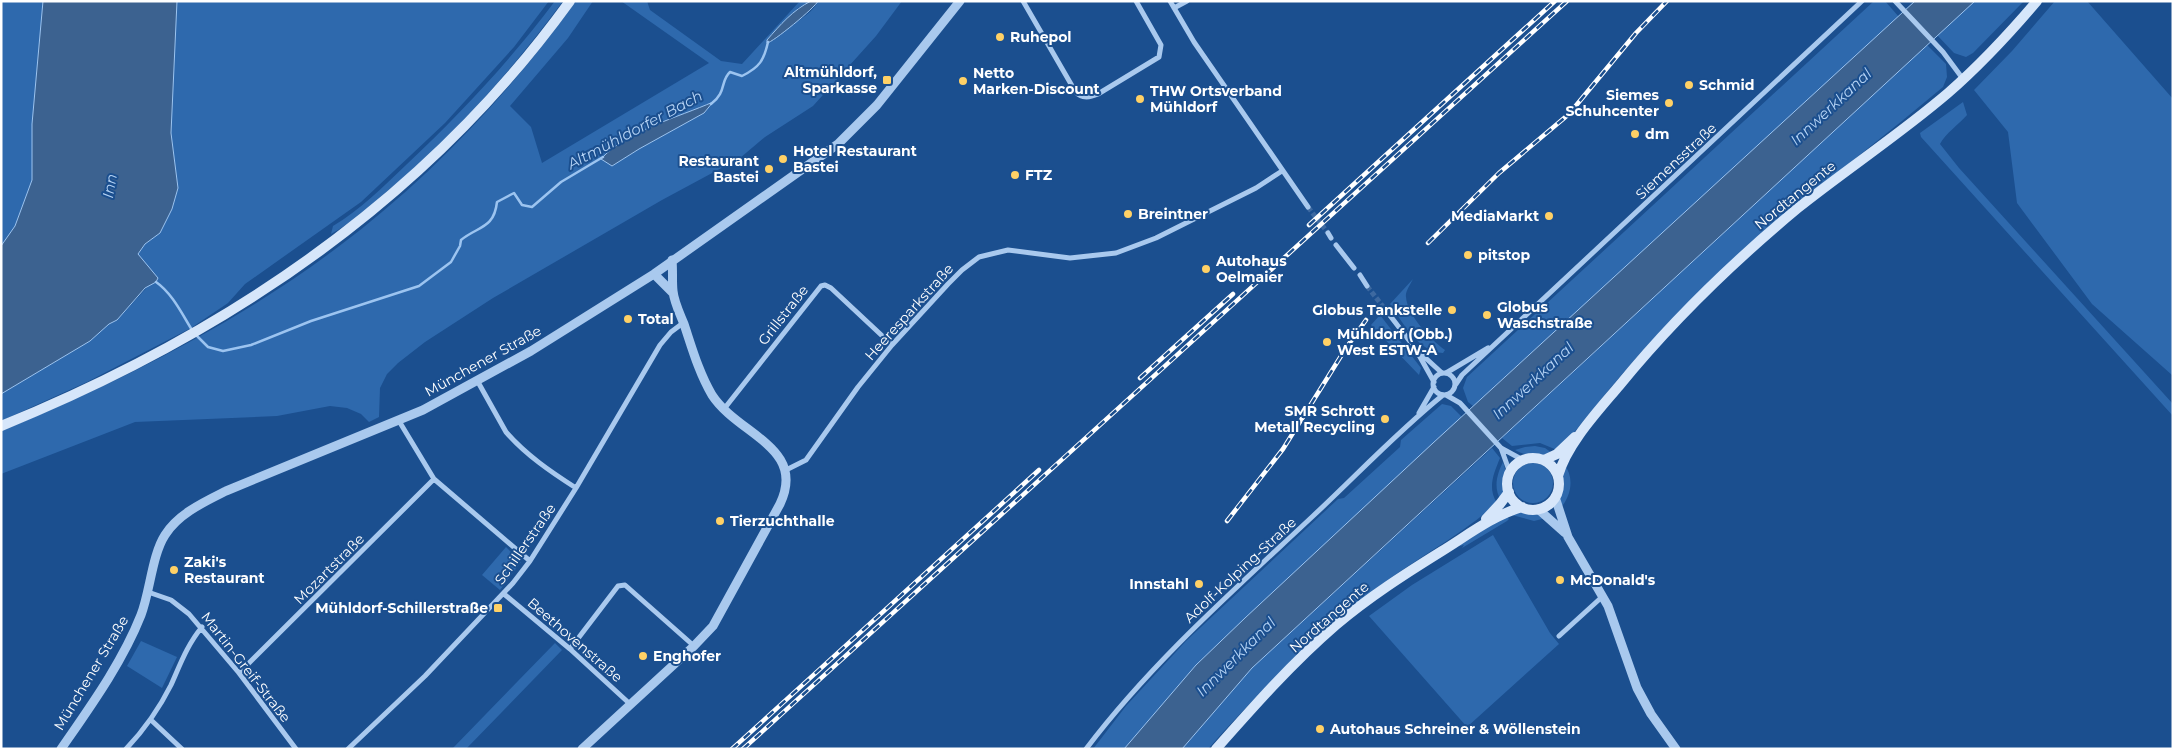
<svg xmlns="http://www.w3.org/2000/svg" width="2174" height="750" viewBox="0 0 2174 750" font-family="Montserrat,sans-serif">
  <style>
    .green { fill: #2e69ad; fill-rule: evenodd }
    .water { fill: #3c6290; stroke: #9cc4f0 }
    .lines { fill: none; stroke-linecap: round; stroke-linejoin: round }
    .stream { stroke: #9cc4f0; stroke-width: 2.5 }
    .minor-tunnel { stroke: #3d69a0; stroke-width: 5; stroke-dasharray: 5 2.5; stroke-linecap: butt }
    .minor { stroke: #a9c9ee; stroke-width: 5 }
    .tertiary { stroke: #a9c9ee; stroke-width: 9 }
    .secondary { stroke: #d6e6fa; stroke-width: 10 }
    .rail-casing { stroke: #fff; stroke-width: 4.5 }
    .rail { stroke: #1b4f8f; stroke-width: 2.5; stroke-dasharray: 8; stroke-linecap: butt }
    .poi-dot { fill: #ffd166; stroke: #1b4f8f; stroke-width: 2 }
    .labels { text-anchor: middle; stroke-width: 4; stroke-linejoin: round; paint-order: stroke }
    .poi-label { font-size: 14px; font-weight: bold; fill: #fff; stroke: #1b4f8f; text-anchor: start }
    .street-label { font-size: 14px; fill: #fff; stroke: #1b4f8f }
    .water-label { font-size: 15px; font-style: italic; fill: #b5d3f5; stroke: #1b4f8f }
  </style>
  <rect width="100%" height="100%" fill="#1b4f8f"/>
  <path class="green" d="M1,1h42l-11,123 1,45 -1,11 -17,46 -14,20z
    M177,1h372l-35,46 -69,76 -84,79 -116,82 -17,19 -37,25 -104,54 -86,39v-27l89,-53 19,-17 8,-4 34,-37 -4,-17 -9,-11 7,-11 15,-11 12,-24 6,-21 -7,-55z
    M555,1h8c-52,70 -110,137 -178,192 -17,15 -34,30 -54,41l2,-8c27,-16 50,-39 73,-61 54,-51 104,-104 149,-164z
    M576,1h17l-25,37 -58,68 21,21 11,36 167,-100 -88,-62h26l3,9 71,51 21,3 58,-63h11l-13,7 -20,28c12,-13 33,-19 40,-35h84l-26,35 -63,70 -48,31 -25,21 -78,42 -169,98 -68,44 -27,21 -11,11 -7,14 -1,29 -10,5 -8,-8 -14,-6 -17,-2 -53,10 -142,6 -134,52v-43c118,-49 235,-107 337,-184 92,-69 171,-153 238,-246zM712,103l-8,10 -65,36 -27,17 -4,-15 58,-31 22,-7z
    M1874,1h11l14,16 -426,389 -5,-4 -5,-14 4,-11z
    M1975,1h49l-51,52 -7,4 -12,-4 -17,-18z
    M2055,1h32l86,98 -1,276 -80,-71 -75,-101 -9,-71 -34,-42 38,-39z
    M1927,45l19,19 1,13 -4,10c-75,63 -153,121 -226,187 -53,49 -100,105 -145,161l-15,15 -17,-7 -28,3 -10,-8z
    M1963,102l4,13c-8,9 -22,19 -27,29l19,24 214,236v12l-252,-279 -1,-4z
    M1413,279c-3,6 -8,13 -7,18 1,18 25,43 39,53l-2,3c-25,-1 -40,-30 -53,-49z
    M1380,315l41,53 -2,7 -48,-50z
    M1442,404l9,2 11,11 -266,248 -72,84h-31l33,-43 60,-65 152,-142 6,-1 56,-51 1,-7z
    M1535,446l10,2 7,5c-10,4 -27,3 -37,-3l10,-3z
    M1492,448l8,10c-6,15 -13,30 -3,45 -40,36 -89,59 -130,93 -57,46 -110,98 -159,153h-26l70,-81z
    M1503,462c5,12 2,26 -2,38 -8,-12 -4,-26 2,-38z
    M1513 483a20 20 0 1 1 40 0a20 20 0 1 1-40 0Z
    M1564,464c11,14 7,32 -4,45 -1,-6 2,-39 4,-45z
    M1519,511l20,3 7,4 -12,3 -22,-6z
    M1506,515l3,4 -2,2 -45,27 2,-3 -4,1 1,-3z
    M1493,535l57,98 9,11 -92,83 -98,-111 43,-31z
    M506,547l15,15 -21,28 -18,-15z
    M141,641l36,16 -15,31 -35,-22z
    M555,643l7,7 -96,99h-14z"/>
  <path class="water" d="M43,1h134l-6,132 7,55 -6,21 -12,24 -15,11 -7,10 20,24 -2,4 -11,6 -28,32 -8,4 -19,17 -89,53v-148l14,-20 17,-46v-56z
    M811,1h7c-2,6 -46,42 -51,42v-3c13,-15 26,-30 44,-39z
    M1915,1h60l-723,667 -70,81h-58l72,-84 49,-47 188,-175z
    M713,102l-9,11 -65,36 -27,17 -11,-7c25,-28 78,-42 112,-57z"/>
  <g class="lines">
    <path class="stream" d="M711,104c16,-12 9,-23 19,-32l12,4c18,-9 22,-16 26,-34
      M156,282c16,11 26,32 36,48
      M195,334l13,13 15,4 28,-6 60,-24 108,-35 32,-24 9,-16 1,-6c17,-14 33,-11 36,-38l17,-9 8,12 10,2 29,-25 42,-25"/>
    <path class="minor-tunnel" d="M1308,207l20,26
      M1367,286l21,27"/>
    <path class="minor" d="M1023,1l52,90c6,8 14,7 23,3l61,-37 2,-12 -25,-44
      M1170,1l24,41 114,165
      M1895,1l48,51 20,27
      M1174,8l13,-7
      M1328,233l3,5
      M1336,245l18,23
      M1360,275l7,11
      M1388,313l27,35 19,34
      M1419,352l23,21
      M1433 384a11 11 0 1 1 22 0a11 11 0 1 1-22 0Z
      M1446,373l42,-25
      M478,382l28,50c20,23 45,40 70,56
      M1456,384l6,-9 400,-374
      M1446,395l14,8 41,45 22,12
      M724,409l97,-123 4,-1 6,3 61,57
      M1419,413l15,-26
      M399,421l35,58 96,82
      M1501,448l9,25
      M786,470l20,-10 52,-73 34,-42 56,-61 14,-14 17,-13 29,-7 62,8 46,-5 40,-15 100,-50 26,-17
      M148,592l23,8 18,14 50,59 57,76
      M504,594l66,55 60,55
      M1559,636l44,-40
      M570,649l48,-63 7,-1 69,61
      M239,673l195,-194
      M151,720l31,29
      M126,749c18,-19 33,-40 45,-64 9,-20 16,-40 31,-58
      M348,749l77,-73 88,-93 17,-22 46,-73 84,-143 11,-13 12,-9
      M1086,749c66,-87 148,-159 227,-233 43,-40 84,-84 130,-121"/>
    <path class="tertiary" d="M654,274l19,19
      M1555,497l13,40 40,69 29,82 14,26 25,35
      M1538,509l27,24
      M61,749c29,-42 61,-86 80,-134 9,-23 11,-60 24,-80 13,-21 39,-33 61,-44l197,-81 108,-59 123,-77 184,-130 39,-39 83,-104
      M582,749l112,-103 19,-20 67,-122c27,-57 -42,-69 -68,-109 -13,-22 -20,-47 -28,-71 -4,-10 -10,-22 -11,-33 -1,-10 0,-20 -1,-31"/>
    <path class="secondary" d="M1,426c224,-91 426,-227 569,-425
      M1507 484a26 26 0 1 1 52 0a26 26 0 1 1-52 0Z
      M1544,460l13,-6 18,-17
      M1558,476c9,-32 40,-65 61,-90 53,-65 114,-124 179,-178 49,-39 102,-74 150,-115 32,-28 61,-59 89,-92
      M1486,519l14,-15 9,-12
      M1216,749c38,-43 76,-86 120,-124 33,-28 69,-51 106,-74 26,-16 50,-35 80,-44"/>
    <defs>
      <path id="rail" d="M1309,225l246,-224
        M1428,243l71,-70 70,-59 67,-81 31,-32
        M1140,378l93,-84
        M1227,521l56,-72 63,-101 20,-28
        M732,749l307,-279
        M743,749l824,-748"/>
    </defs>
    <use href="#rail" class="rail-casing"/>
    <use href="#rail" class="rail"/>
  </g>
  <g class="poi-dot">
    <circle cx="1000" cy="37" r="5"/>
    <rect x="882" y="75" width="10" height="10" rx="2.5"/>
    <circle cx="963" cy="81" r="5"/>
    <circle cx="1689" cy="85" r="5"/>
    <circle cx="1140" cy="99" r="5"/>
    <circle cx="1669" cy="103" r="5"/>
    <circle cx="1635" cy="134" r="5"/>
    <circle cx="783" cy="159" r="5"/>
    <circle cx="769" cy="169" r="5"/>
    <circle cx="1015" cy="175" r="5"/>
    <circle cx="1128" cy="214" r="5"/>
    <circle cx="1549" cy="216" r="5"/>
    <circle cx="1468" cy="255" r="5"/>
    <circle cx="1206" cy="269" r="5"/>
    <circle cx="1452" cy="310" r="5"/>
    <circle cx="1487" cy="315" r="5"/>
    <circle cx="628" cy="319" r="5"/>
    <circle cx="1327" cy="342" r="5"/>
    <circle cx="1385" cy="419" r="5"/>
    <circle cx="720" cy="521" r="5"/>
    <circle cx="174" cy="570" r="5"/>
    <circle cx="1560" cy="580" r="5"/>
    <circle cx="1199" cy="584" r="5"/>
    <rect x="493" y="603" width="10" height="10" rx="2.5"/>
    <circle cx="643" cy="656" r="5"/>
    <circle cx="1320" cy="729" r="5"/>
  </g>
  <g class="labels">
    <g class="poi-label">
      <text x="1010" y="42">Ruhepol</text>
      <text x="877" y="77" text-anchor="end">Altmühldorf,<tspan x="877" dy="16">Sparkasse</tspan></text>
      <text x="973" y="78">Netto<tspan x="973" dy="16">Marken-Discount</tspan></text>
      <text x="1699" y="90">Schmid</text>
      <text x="1150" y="96">THW Ortsverband<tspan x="1150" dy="16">Mühldorf</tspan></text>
      <text x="1659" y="100" text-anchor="end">Siemes<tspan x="1659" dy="16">Schuhcenter</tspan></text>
      <text x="1645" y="139">dm</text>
      <text x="793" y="156">Hotel Restaurant<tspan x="793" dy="16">Bastei</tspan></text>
      <text x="759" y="166" text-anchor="end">Restaurant<tspan x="759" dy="16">Bastei</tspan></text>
      <text x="1025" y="180">FTZ</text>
      <text x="1138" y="219">Breintner</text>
      <text x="1539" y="221" text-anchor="end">MediaMarkt</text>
      <text x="1478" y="260">pitstop</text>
      <text x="1216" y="266">Autohaus<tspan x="1216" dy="16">Oelmaier</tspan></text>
      <text x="1497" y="312">Globus<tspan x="1497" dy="16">Waschstraße</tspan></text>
      <text x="1442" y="315" text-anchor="end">Globus Tankstelle</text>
      <text x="638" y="324">Total</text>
      <text x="1337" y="339">Mühldorf (Obb.)<tspan x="1337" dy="16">West ESTW-A</tspan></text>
      <text x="1375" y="416" text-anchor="end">SMR Schrott<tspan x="1375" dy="16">Metall Recycling</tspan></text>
      <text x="730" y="526">Tierzuchthalle</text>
      <text x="184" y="567">Zaki's<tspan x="184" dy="16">Restaurant</tspan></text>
      <text x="1570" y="585">McDonald's</text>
      <text x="1189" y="589" text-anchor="end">Innstahl</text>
      <text x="488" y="613" text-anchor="end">Mühldorf-Schillerstraße</text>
      <text x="653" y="661">Enghofer</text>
      <text x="1330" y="734">Autohaus Schreiner &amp; Wöllenstein</text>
    </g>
    <g class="street-label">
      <text transform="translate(1676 161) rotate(-43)" y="5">Siemensstraße</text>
      <text transform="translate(1795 195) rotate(-39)" y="5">Nordtangente</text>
      <text transform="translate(909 312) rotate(-48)" y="5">Heeresparkstraße</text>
      <text transform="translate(783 315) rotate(-52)" y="5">Grillstraße</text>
      <text transform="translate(483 361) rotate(-29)" y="5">Münchener Straße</text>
      <text transform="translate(525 544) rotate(-55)" y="5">Schillerstraße</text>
      <text transform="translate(329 569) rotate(-45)" y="5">Mozartstraße</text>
      <text transform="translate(1240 570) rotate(-43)" y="5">Adolf-Kolping-Straße</text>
      <text transform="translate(1329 617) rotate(-41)" y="5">Nordtangente</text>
      <text transform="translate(575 640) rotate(41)" y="5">Beethovenstraße</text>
      <text transform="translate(246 667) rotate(52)" y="5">Martin-Greif-Straße</text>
      <text transform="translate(91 673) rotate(-59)" y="5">Münchener Straße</text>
    </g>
    <g class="water-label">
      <text transform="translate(1831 107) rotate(-43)" y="5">Innwerkkanal</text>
      <text transform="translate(635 130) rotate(-28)" y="5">Altmühldorfer Bach</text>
      <text transform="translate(110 186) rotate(-80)" y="5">Inn</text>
      <text transform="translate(1533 381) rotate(-43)" y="5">Innwerkkanal</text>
      <text transform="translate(1236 657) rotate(-45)" y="5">Innwerkkanal</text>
    </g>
  </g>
  <rect width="2174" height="750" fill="none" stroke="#ffffff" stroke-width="5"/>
</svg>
